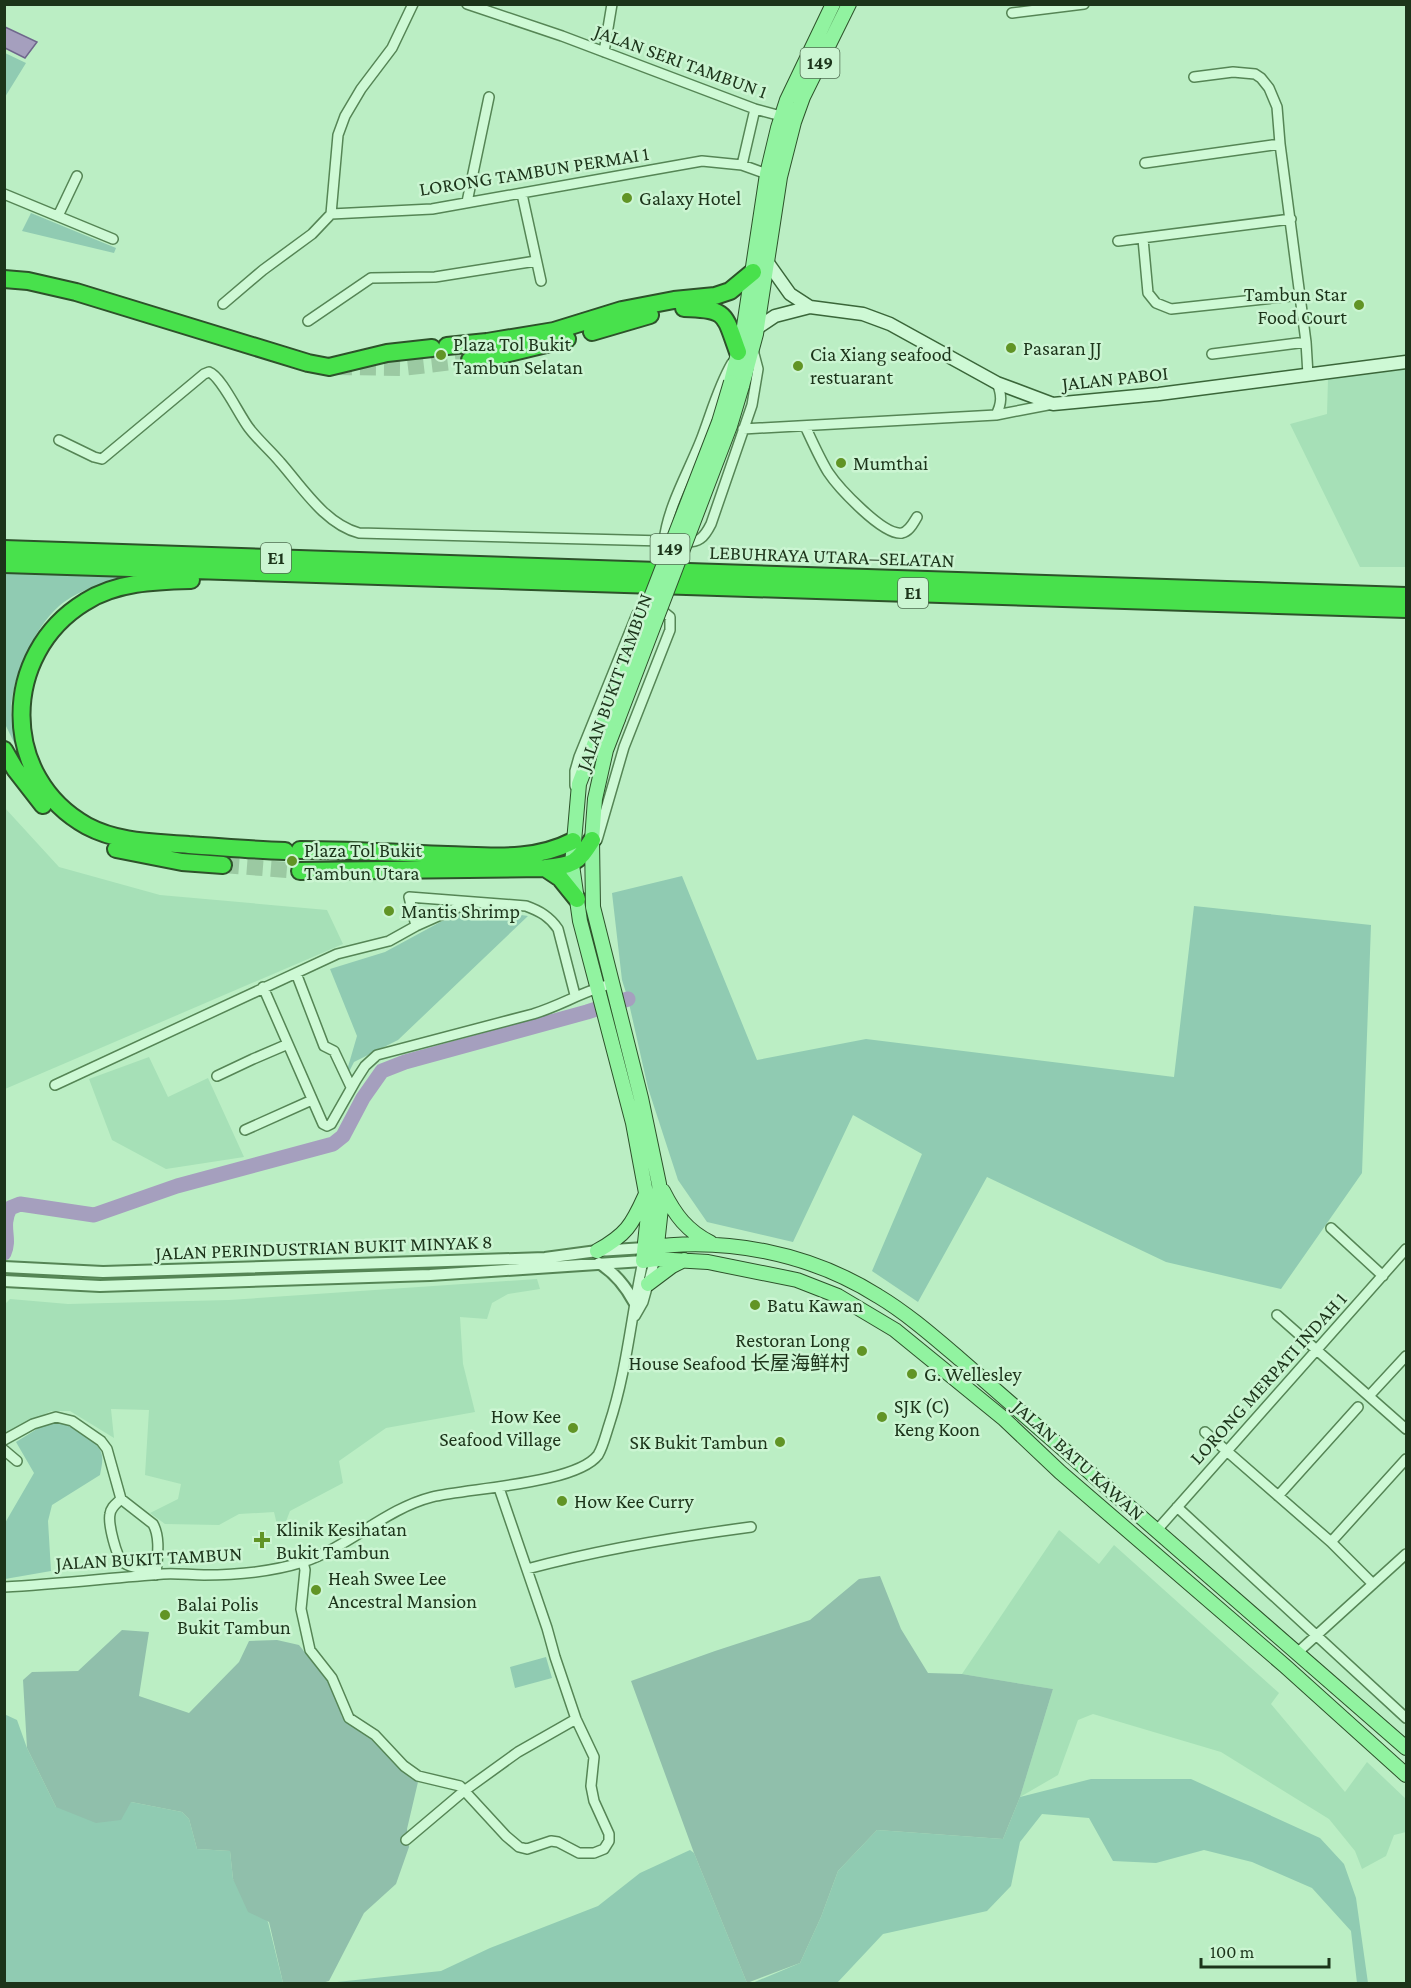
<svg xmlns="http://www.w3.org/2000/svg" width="1411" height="1988" viewBox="0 0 1411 1988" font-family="'Crimson Pro','Noto Sans SC',serif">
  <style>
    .farmland { fill: #a6e0b7 }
    .green { fill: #90cbb2 }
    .cemetery { fill: #90bfab }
    .water { fill: #a59fbe; stroke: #6f678c; stroke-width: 1.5 }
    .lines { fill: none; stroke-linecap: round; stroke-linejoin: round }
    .river { stroke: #a59fbe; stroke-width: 15 }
    .motorway-tunnel { stroke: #9bc9a2; stroke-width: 16; stroke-dasharray: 16 8; stroke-linecap: butt }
    .minor-casing { stroke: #558555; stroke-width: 12 }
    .tertiary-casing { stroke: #558555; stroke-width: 14 }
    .secondary-casing { stroke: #3a6639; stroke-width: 15 }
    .primary-casing { stroke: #2d522a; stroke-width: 16 }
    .motorway-casing { stroke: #2d522a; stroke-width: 20 }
    .minor { stroke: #cef9d5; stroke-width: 9 }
    .tertiary { stroke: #cef9d5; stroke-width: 10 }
    .secondary { stroke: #cef9d5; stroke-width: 12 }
    .primary { stroke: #91f3a0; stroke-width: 14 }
    .motorway { stroke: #48e14c; stroke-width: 16 }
    .primary-bridge-casing { stroke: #2d522a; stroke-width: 16; stroke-linecap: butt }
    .primary-bridge { stroke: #91f3a0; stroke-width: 14 }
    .poi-dot { fill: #619425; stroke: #cbf5d2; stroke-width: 2 }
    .labels { text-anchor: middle; stroke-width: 5; stroke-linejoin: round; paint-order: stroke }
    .shield { fill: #cbf5d2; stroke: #506e51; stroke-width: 1.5 }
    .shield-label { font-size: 18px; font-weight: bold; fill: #1c341a }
    .street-label { font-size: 20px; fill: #1c341a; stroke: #cbf5d2 }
    .poi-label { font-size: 20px; fill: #1c341a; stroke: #cbf5d2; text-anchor: start }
  </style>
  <rect width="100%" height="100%" fill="#bbeec4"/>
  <path class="farmland" d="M1406,369v198h-46l-70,-143 37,-10 1,-35z
    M5,808l54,59 101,28 167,15 16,34 -338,145z
    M149,1057l19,40 40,-19 36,79 -78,12 -54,-29 -23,-61z
    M537,1279l3,10 -32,5 -16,9 -5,16 -27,-2 3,47 12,48 -89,16 -47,33 4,22 -53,28 -10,26 -6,-25 -35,2 -20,11 -54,-1 -15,-11 28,-14 3,-15 -36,-9 4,-65 -38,-1 3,29 -44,-27h-19l-46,23 -1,-129 6,-6 58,5 161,-4z
    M1059,1530l40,34 15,-19 165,148 -8,11 74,88 22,-30 39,37v33l-12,3 -8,21 -24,13 -7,-18 -26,-32 -108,-67 -128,-38 -15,6 -20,55 -38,22 33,-108 -91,-15z"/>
  <path class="green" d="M5,53l21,10 -21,34z
    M31,213l85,35 -2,5 -92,-22z
    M5,571l127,4c-24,6 -48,13 -68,27 -29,21 -58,84 -52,119 2,14 7,27 11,40l-18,-37z
    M682,876l75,184 109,-21 308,38 20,-171 177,19 -9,248 -81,116 -115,-27 -179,-85 -69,125 -46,-31 50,-117 -69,-39 -60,127 -86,-20 -29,-42 -30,-92 -20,-89 -6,-19 -10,-87z
    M468,907l60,9 -130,124 -44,22 -11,22 14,-48 -27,-67 55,-17z
    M58,1422c15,5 42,17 44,34 1,6 -1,13 -2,19l-48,30 -4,16 3,50 -46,8v-56l29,-50 -18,-31 29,-18z
    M546,1657l6,21 -37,10 -5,-21z
    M4,1714l13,6 10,28 29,59 75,-5 51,10 7,7 8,30 33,2 3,28 35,43 15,61h-278z
    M1091,1779h100l129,59 24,26 12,34 12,85h-11l-6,-52 -39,-43 -60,-26 -48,-12 -48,13 -43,-2 -24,-43 -47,-4 -22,28 -9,44 -24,25 -104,23 -46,49 -87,1 50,-21 21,-46 17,-46 39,-41 126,9 17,-42z
    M690,1850l4,3 53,130 -429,1 123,-13 49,-23 108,-42 42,-33z"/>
  <path class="cemetery" d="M880,1576l21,53 27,44 34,1 91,15 -33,108 -17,42 -126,-9 -39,41 -17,46 -21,46 -53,20 -53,-130 -63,-172 84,-30 95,-31 49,-41z
    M122,1630l27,2 -10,64 50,17 50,-51 10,-21 28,-1 22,5 34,43 9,29 30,23 46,42 -11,47 2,18 -13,37 -32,29 -35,68 -11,3 -35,-1 -14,-61 -21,-10 -15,-33 -3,-28 -33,-2 -8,-30 -7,-7 -51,-10 -10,18 -25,3 -40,-16 -29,-59 -4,-68 9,-8 46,-1z"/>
  <path class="water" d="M5,27l32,15 -12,16 -20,-10z"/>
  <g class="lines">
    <path class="river" d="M4,1253c7,-15 -4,-26 6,-45l10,-4 74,11 83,-29 156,-42 10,-8 20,-38 19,-27 23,-9 182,-50 41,-13"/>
    <path class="motorway-tunnel" d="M336,367l66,1 68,-8
      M223,865l77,6"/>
    <defs>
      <path id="minor" d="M467,4l95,32 193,73 26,7
        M1012,13l72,-9
        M604,52l8,-48
        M1194,77l39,-5 22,2 6,4 8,10 8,19 3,37 26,198 2,33
        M1145,163l135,-19
        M742,165l13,-56
        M4,194l109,45
        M522,194l19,87
        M467,202l22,-105
        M331,214l101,-5 270,-48 40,4 25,9
        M58,216l19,-40
        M1143,239l5,54 8,10 15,6 130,-14
        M1118,241l173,-22
        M223,304l40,-34 49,-36 19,-20 7,-79 7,-19 16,-27 31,-41 21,-44
        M308,321l63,-43 64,-1 101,-16
        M1212,354l94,-12
        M996,415c6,-12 6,-20 1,-32
        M805,426c7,15 14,31 23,46 10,15 55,64 74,61 8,-2 11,-10 15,-16
        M743,429l253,-14 57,-11
        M59,440l35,17 8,2 102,-85 5,-2c12,4 30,43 40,56 9,12 21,22 31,34 22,25 45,62 79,71l305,8
        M669,541h-5c4,-35 24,-68 37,-101 10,-26 17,-53 31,-77
        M683,542c16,1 21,-4 28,-18l41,-119 6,-36 -5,-19
        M575,786v-15l4,-14 58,-143 13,-9 10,4 10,8v13l-46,117 -27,93
        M416,926l-7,-29 117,9c14,5 24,11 32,23l17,66
        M296,973l28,73 10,5 17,36
        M263,987l60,137 4,2 4,-2 25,-44 9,-14 12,-11 156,-41c27,-8 50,-23 78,-30
        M217,1076l36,-17 35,-15
        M55,1085l282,-131 52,-13 27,-15 54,-24
        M245,1130l67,-30
        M1331,1228l52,48
        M1277,1315l129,114
        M635,1316l8,-14 12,-43
        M1369,1396l37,-40
        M1205,1432l126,110 42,42
        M4,1440l29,-16 23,-7 16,4 29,20 6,8 14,50 32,25c8,14 4,35 3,51
        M4,1450l13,11
        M1278,1496l80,-89
        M121,1499c-5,5 -10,8 -11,15 -2,9 6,44 14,49 9,6 22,6 32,6
        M1177,1507l229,211
        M1157,1530l249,-281
        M1331,1542l75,-83
        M303,1562l2,8 -4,39 9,41 22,28 17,40 26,17 29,31 14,10 42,10 46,50 13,11 8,2 24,-8 7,1 21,11h15l10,-4 5,-8v-7l-15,-33 -3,-15 3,-29 -18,-38 -21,-62 -8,-29 -48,-140
        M527,1569c74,-20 148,-32 224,-42
        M4,1587c53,-3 106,-9 159,-13 14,-1 27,1 41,1 33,0 67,-3 99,-13 46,-15 82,-53 129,-65 37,-9 144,-13 166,-42 5,-8 8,-21 11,-30 18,-54 22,-109 34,-164
        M1297,1653l109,-99
        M406,1840l58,-49 54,-39 58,-33"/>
      <path id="tertiary" d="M599,1263c16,10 26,22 35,39
        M4,1267l99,5 442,-14 52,-7 48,-3
        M4,1281l96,5 330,-11 213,-14"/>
      <path id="secondary" d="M768,263l22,31 20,13 53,7 27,10 107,59 56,21 106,-10 247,-32
        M757,328l18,-12 35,-9"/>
      <path id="primary" d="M731,382l12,-49 24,-159 11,-46 9,-28 46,-96
        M742,386l14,-52 24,-157 14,-55 9,-25 46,-93
        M605,716l-26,68 -7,81 8,56 53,202 13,70 2,22 -5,46 12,-2 53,3 89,18 41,16 57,34 108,88 57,54 225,194 121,109
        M618,719l-12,31 -11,49 -3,41 1,67 48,191 18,86 2,24 -5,46
        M663,1191c12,24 24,40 48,52
        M645,1248c79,-12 165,5 233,48 30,18 57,42 83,64l445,388
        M597,1251c29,-16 35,-26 48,-55
        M648,1284l24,-18 12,-6"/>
      <path id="motorway" d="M4,279l24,2 48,11 232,71 21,4 58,-14 45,-5
        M684,308c44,1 40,6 54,44
        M592,332l58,-17
        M447,346l40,-4 67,-11 68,-21 52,-10 41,-4 15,-5 23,-19
        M470,360l27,-4 70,-17
        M4,549l1402,47
        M4,564l1402,45
        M191,580c-36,1 -75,2 -106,22 -85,52 -85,176 2,224 32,17 67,16 102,19 32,2 64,5 96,6
        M4,750l11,19 28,36
        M116,849l66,13 41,3
        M300,850c49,0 98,3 147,5 44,1 85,7 126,-14
        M545,868l15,10 17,21
        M300,871l245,-3c28,-3 32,-4 47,-28"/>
    </defs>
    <use href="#minor" class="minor-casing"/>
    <use href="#tertiary" class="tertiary-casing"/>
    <use href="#secondary" class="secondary-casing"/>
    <use href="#primary" class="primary-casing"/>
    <use href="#motorway" class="motorway-casing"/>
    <use href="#minor" class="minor"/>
    <use href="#tertiary" class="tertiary"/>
    <use href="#secondary" class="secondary"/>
    <use href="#primary" class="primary"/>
    <use href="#motorway" class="motorway"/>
    <defs>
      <path id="primary-bridge" d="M605,716l114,-294 12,-40
        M618,719l112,-293 12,-40"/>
    </defs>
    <use href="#primary-bridge" class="primary-bridge-casing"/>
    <use href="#primary-bridge" class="primary-bridge"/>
  </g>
  <g class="poi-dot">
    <circle cx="627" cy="198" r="6"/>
    <circle cx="1359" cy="305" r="6"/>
    <circle cx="1011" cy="348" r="6"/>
    <circle cx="441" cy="355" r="6"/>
    <circle cx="798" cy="366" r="6"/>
    <circle cx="841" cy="463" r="6"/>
    <circle cx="292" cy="861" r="6"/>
    <circle cx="389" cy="911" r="6"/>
    <circle cx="755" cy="1305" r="6"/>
    <circle cx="862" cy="1351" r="6"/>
    <circle cx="912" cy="1374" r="6"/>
    <circle cx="882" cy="1417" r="6"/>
    <circle cx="573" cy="1428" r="6"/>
    <circle cx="780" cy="1442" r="6"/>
    <circle cx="562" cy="1501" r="6"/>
    <path d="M259 1531h6v6h6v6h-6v6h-6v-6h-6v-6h6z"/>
    <circle cx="316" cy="1590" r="6"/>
    <circle cx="165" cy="1615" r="6"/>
  </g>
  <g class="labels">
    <g class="shield">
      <rect x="800.5" y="48" width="39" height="30" rx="4.5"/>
      <rect x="650.5" y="534" width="39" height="30" rx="4.5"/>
      <rect x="261" y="543" width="30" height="30" rx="4.5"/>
      <rect x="898" y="578" width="30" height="30" rx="4.5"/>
    </g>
    <g class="shield-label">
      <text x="820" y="69">149</text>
      <text x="670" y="555">149</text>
      <text x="276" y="564">E1</text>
      <text x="913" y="599">E1</text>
    </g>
    <g class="street-label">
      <text transform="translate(681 61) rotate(20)" y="7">JALAN SERI TAMBUN 1</text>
      <text transform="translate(534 171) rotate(-9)" y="7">LORONG TAMBUN PERMAI 1</text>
      <text transform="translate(1115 378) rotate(-6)" y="7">JALAN PABOI</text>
      <text transform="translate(832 556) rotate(2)" y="7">LEBUHRAYA UTARA–SELATAN</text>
      <text transform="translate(614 682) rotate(-70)" y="7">JALAN BUKIT TAMBUN</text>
      <text transform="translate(324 1247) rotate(-2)" y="7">JALAN PERINDUSTRIAN BUKIT MINYAK 8</text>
      <text transform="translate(1268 1378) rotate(-48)" y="7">LORONG MERPATI INDAH 1</text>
      <text transform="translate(1079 1460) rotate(42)" y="7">JALAN BATU KAWAN</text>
      <text transform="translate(149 1558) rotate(-3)" y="7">JALAN BUKIT TAMBUN</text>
    </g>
    <g class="poi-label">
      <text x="639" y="205">Galaxy Hotel</text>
      <text x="1347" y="301" text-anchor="end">Tambun Star<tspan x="1347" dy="23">Food Court</tspan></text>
      <text x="453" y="351">Plaza Tol Bukit<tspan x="453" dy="23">Tambun Selatan</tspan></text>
      <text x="1023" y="355">Pasaran JJ</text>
      <text x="810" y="361">Cia Xiang seafood<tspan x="810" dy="23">restuarant</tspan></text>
      <text x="853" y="470">Mumthai</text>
      <text x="304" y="857">Plaza Tol Bukit<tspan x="304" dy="23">Tambun Utara</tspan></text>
      <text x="401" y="918">Mantis Shrimp</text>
      <text x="767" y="1312">Batu Kawan</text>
      <text x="850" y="1347" text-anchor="end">Restoran Long<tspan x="850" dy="23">House Seafood 长屋海鲜村</tspan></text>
      <text x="924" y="1381">G. Wellesley</text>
      <text x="894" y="1413">SJK (C)<tspan x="894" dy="23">Keng Koon</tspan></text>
      <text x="561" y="1423" text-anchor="end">How Kee<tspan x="561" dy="23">Seafood Village</tspan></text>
      <text x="768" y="1449" text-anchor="end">SK Bukit Tambun</text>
      <text x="574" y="1508">How Kee Curry</text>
      <text x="276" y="1536">Klinik Kesihatan<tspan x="276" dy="23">Bukit Tambun</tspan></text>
      <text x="328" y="1585">Heah Swee Lee<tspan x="328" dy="23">Ancestral Mansion</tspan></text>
      <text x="177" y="1611">Balai Polis<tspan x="177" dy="23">Bukit Tambun</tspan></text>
    </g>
  </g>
  <rect width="1411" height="1988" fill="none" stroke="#1c341a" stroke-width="12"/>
  <path d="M1201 1958v9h128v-9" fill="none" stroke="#1c341a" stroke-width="3"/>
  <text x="1210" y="1958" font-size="18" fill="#1c341a" stroke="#cbf5d2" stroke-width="4.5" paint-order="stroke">100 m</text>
</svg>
